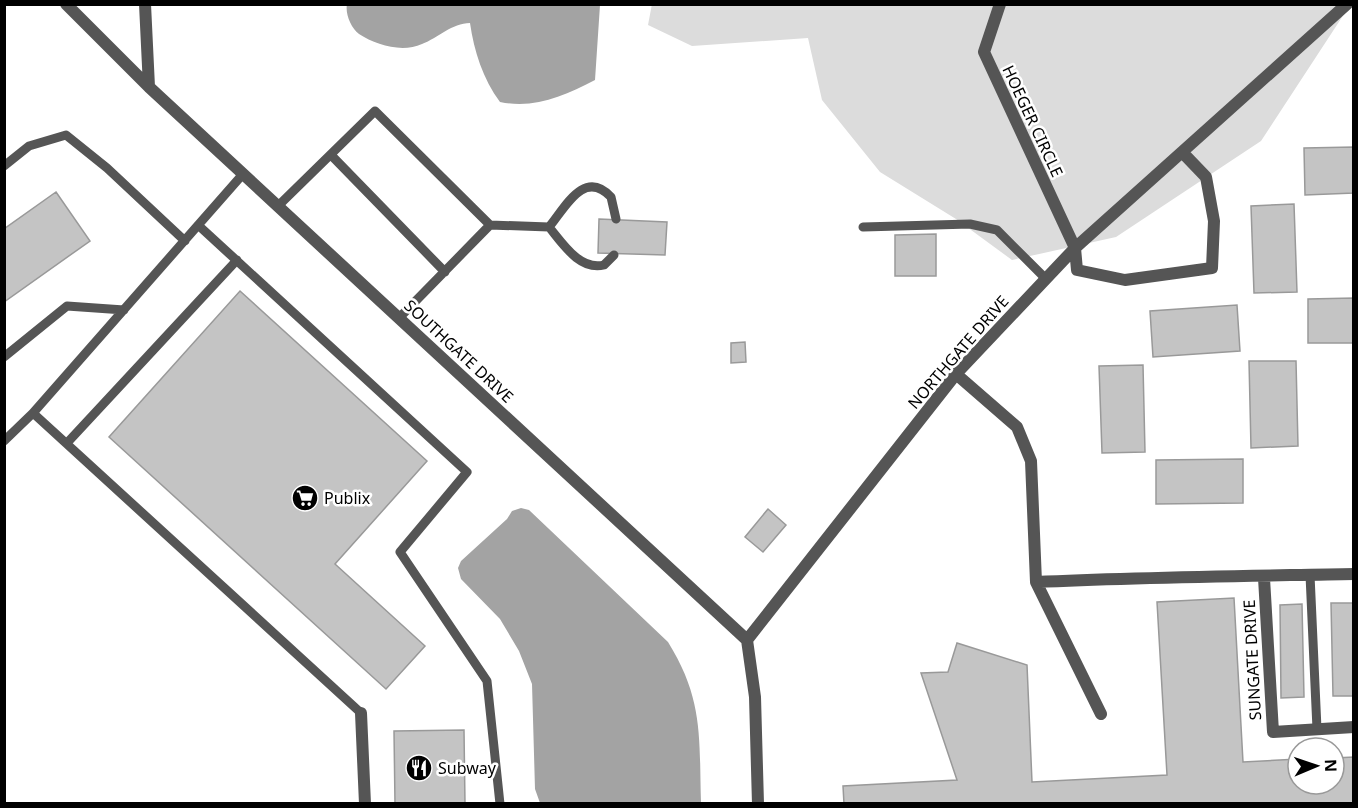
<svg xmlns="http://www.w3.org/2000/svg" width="1358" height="808" viewBox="0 0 1358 808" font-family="'Noto Sans',sans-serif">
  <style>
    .green { fill: #dcdcdc }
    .water { fill: #a3a3a3 }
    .building { fill: #c4c4c4; stroke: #999; stroke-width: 1.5 }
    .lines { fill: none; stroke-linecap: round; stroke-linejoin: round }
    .service { stroke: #555; stroke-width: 9 }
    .minor { stroke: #555; stroke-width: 12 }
    .labels { text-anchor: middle; stroke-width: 5; stroke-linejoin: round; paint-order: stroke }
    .street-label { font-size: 16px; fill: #000; stroke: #fff }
    .poi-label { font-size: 16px; fill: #000; stroke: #fff; text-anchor: start }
  </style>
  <rect width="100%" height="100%" fill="#fff"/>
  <path class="green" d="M652,4l698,1 -89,136 -145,96 -104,23 -56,-41 -76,-47 -58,-72 -14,-62 -116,8 -44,-21z"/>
  <path class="water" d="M347,4l253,1 -5,75c-31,16 -60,29 -95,22 -17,-23 -26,-51 -30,-79 -18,0 -32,15 -48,21 -20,9 -46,1 -63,-10 -8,-6 -14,-20 -12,-30z
    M521,508l8,2 139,132c36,58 31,96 33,161h-161l-5,-14 -3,-105 -13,-33 -19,-32 -39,-40 -3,-11 3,-7 46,-42 5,-8z"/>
  <path class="building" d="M1354,147v46l-49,2 -1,-47z
    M56,192l34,49 -86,61v-73z
    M1294,204l3,88 -43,1 -3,-87z
    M599,219l68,3 -2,33 -67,-2z
    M936,234v42h-41v-41z
    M240,291l187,170 -92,103 90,82 -39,43 -277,-252z
    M1354,298v45h-46v-44z
    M1237,305l3,46 -87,6 -3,-46z
    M745,342l1,20 -15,1v-20z
    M1249,361h47l2,85 -47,2z
    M1143,365l2,87 -43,1 -3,-87z
    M1243,459v44l-87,1v-44z
    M768,509l18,16 -23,27 -18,-15z
    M1234,598l9,164 55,-3v25h36v-26l20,-1v47h-510l-1,-18 114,-6 -36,-107 27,-1 9,-29 70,22 5,117 135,-7 -10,-173z
    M1331,603h22l1,93h-21z
    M1302,604l2,93 -23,1 -1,-93z
    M464,730l1,74h-70l-1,-73z"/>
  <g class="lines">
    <path class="service" d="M331,155l114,117
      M4,166l25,-20 37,-11 41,33 78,73
      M278,206l97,-95 115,114 -91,93
      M198,225l269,247 -67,80 87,129 13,123
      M490,225l59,2c14,17 31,44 55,38l10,-10
      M549,227c16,-19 35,-59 62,-30l5,22
      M863,227l107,-3 27,6 49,49
      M4,357l63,-51 57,4
      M33,413l210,-239
      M4,441l29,-28 328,300
      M67,443l170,-183
      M1310,575l7,154"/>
    <path class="minor" d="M66,4l83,83 598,553
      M145,4l4,83
      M1000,4l-16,48 91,196 2,22 48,10 87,-12 2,-47 -8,-44 -24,-25
      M956,374l61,53 14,34 5,121 65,132
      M1264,578l9,154 81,-5
      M1036,582c106,-5 212,-6 318,-8
      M361,713l4,91
      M758,804l-3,-107 -8,-57 209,-266 119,-126 272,-244"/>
  </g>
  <defs>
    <symbol id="supermarket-disc" viewBox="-11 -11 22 22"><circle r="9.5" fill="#000" stroke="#fff"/><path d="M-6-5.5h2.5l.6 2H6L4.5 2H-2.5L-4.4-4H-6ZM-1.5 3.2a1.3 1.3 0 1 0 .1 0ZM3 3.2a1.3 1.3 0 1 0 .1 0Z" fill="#fff"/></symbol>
    <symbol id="restaurant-disc" viewBox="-11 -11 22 22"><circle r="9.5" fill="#000" stroke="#fff"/><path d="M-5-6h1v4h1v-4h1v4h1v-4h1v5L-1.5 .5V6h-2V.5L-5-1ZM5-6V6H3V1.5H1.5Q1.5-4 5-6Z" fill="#fff"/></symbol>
  </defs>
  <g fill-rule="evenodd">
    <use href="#supermarket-disc" x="290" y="483" width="30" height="30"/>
    <use href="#restaurant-disc" x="404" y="753" width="30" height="30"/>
  </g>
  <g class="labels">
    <g class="street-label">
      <text transform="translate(1033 121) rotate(65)" y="6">HOEGER CIRCLE</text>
      <text transform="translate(459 351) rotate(43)" y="6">SOUTHGATE DRIVE</text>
      <text transform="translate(958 352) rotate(-49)" y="6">NORTHGATE DRIVE</text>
      <text transform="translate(1252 660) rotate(-93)" y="6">SUNGATE DRIVE</text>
    </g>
    <g class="poi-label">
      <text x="324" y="504">Publix</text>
      <text x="438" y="774">Subway</text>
    </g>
  </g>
  <rect width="1358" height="808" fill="none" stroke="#000000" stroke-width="12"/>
  <g transform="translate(1316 766) rotate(88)"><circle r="28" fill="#ffffff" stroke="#999999" stroke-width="1.5"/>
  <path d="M0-4.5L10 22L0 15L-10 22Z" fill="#000000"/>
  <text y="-9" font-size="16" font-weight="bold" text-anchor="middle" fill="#000000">N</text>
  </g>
</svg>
